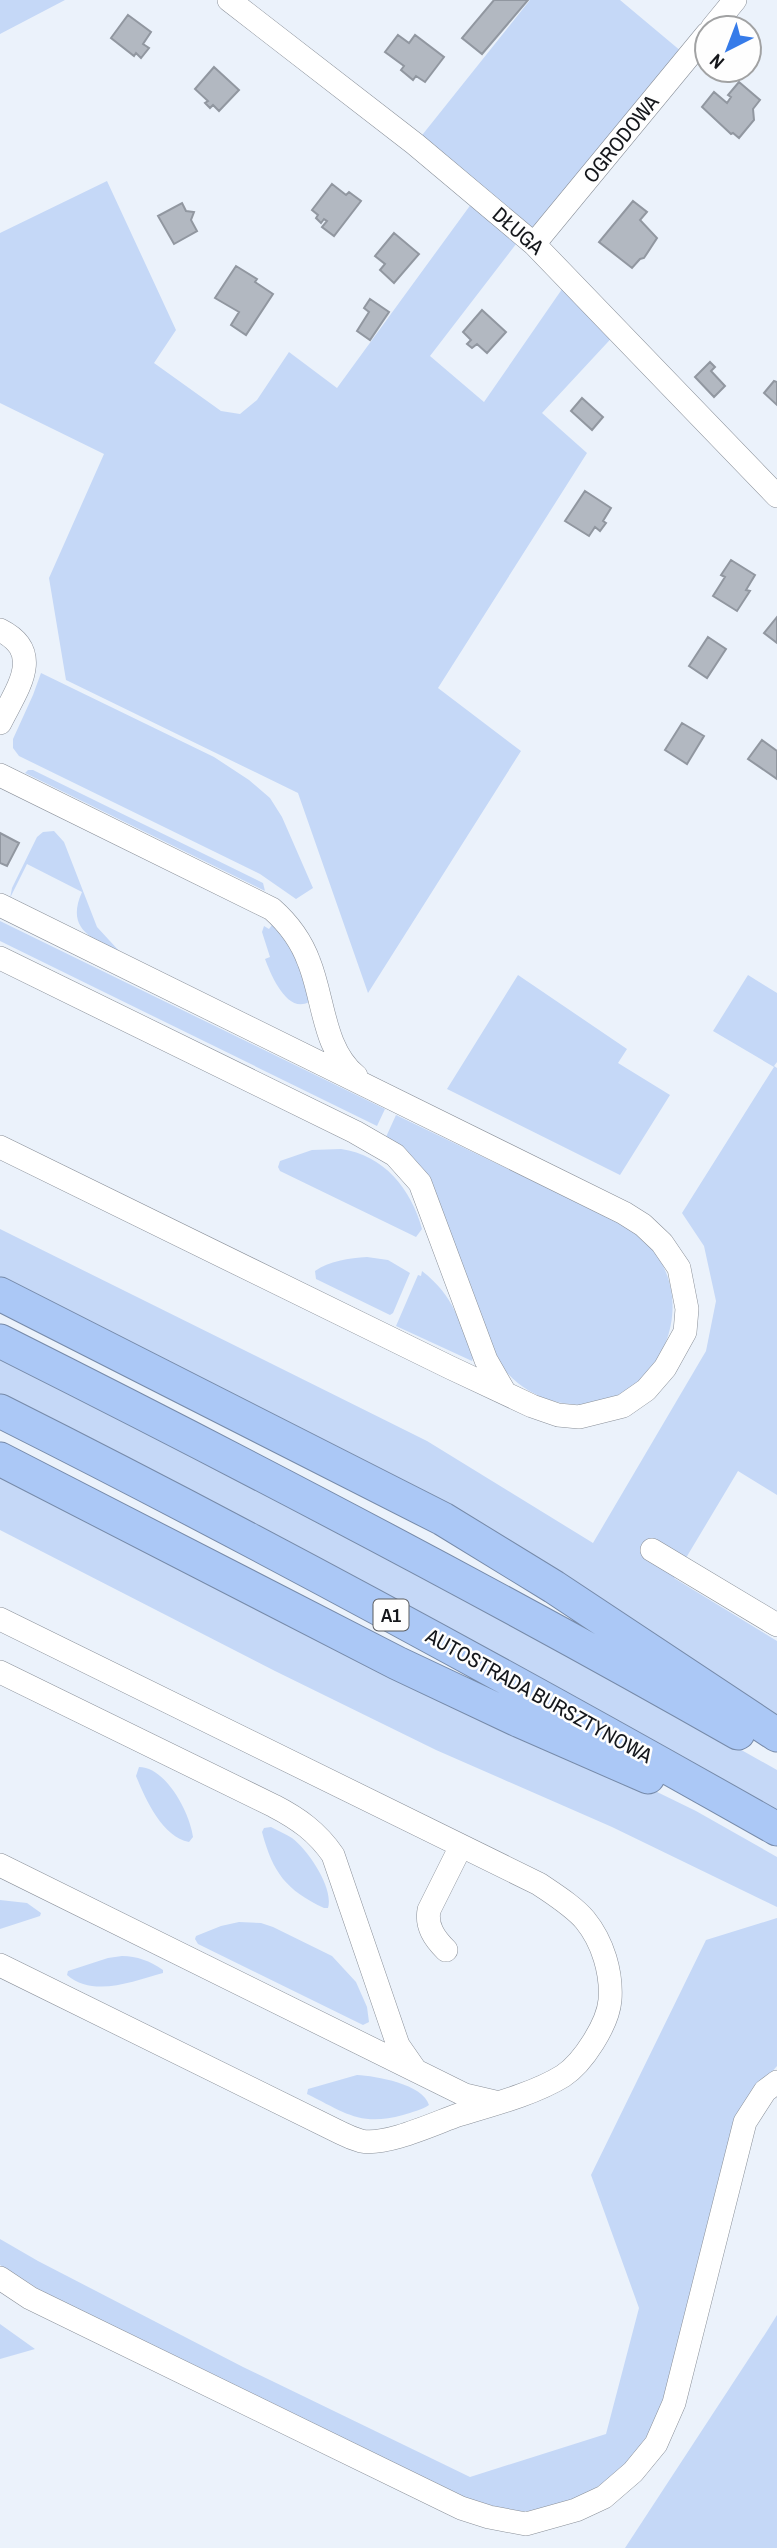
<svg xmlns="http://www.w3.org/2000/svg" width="777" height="2548" viewBox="0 0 777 2548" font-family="'Archivo Narrow',sans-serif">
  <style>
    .green { fill: #c5d8f7 }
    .building { fill: #b2b8c1; stroke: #9197a0; stroke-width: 2 }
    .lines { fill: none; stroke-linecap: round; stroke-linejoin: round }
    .minor-casing { stroke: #8a9099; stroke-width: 24 }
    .highway-casing { stroke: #768aa9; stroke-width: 35 }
    .minor { stroke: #fff; stroke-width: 23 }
    .highway { stroke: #abc8f6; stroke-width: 33 }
    .labels { text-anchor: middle; stroke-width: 5; stroke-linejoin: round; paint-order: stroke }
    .shield { fill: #fefefe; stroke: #5b5c5f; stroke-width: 2 }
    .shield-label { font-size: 19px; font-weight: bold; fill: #15171b }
    .street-label { font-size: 21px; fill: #15171b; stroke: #fefefe }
  </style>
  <rect width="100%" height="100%" fill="#ebf2fb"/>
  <path class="green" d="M0,0h65l-65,34z
    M530,0h90l68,57 -154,187 -11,-9 -93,121 54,46 85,-123 50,51 -77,83 45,40 -149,235 83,63 -153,242 -70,-200 -232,-113 -17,-102 55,-124 -104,-51v-170l107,-52 69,149 -22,33 67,48 19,3 17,-14 32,-48 48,36 140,-192 -62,-52z
    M41,673l173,84 35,23 21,18 12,19 31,71 -17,11 -36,-25 -241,-118 -6,-8v-9l20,-44z
    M28,770h5l230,113 2,8 -240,-118z
    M54,831l10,11 33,85 24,26c-28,-14 -56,-23 -39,-61l-55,-28 -17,34 2,-10 25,-51 6,-5z
    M0,921l385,188 -8,17 -377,-185z
    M272,925c26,22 29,45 37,77 -22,12 -38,-27 -44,-43l5,-2 -8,-25 2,-6 5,3z
    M518,975l109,74 -9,14 52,32 -50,80 -173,-86z
    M748,975l29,18v69l-3,4 3,2v427l-39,-24 -64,107 103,63v79l-777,-440v-51l427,212 166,102 113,-192 10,-50 -12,-55 -22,-33 92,-146 -61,-36z
    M396,1115l209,101c11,6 23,11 33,19 78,64 13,192 -85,166 -18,-5 -37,-16 -49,-32 -5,-7 -9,-15 -14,-23l-56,-158 -25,-35 -23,-16z
    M341,1149c43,6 70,40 81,80l-6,8 -136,-66 -2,-4 2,-6 32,-11z
    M367,1257l21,3 22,13 -17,40 -3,2 -74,-36 -1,-8c14,-10 34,-13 52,-14z
    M422,1271c33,26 37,50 51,87l-1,3 -76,-35 22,-51 3,1z
    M0,1356l569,297 208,117v42l-777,-415z
    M0,1471l696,340 81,46v50l-165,-80 -176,-77 -161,-79 -275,-141z
    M139,1767c27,0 51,46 54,70l-4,5c-27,-5 -44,-44 -53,-66z
    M271,1827c7,4 15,7 21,11 16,12 42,50 36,70h-4c-38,-18 -51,-35 -62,-76l2,-4z
    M0,1900l27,3 14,10 -1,3 -40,13z
    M777,1918v148l-18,20 -92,313c-30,66 -76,110 -152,113 -12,0 -26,-4 -38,-6l-431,-212 -46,-29v-26l38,22 205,106 227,110 136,-43 33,-126 -48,-133 115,-235z
    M239,1922l22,1 12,4 59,29 24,26 11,25 2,15 -6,3 -165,-81 -3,-5 1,-3 25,-10z
    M122,1956c15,0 28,5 41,14v3c-30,8 -69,25 -96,2l1,-4 40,-13z
    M357,2075c19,1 66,9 72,30 -7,5 -17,7 -26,10 -43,12 -59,-3 -96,-21l1,-5z
    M777,2315v233h-152l142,-217z
    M0,2324l35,25 -35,10z"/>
  <path class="building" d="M494,0h34l-46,54 -20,-16z
    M128,15l23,17 -8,12 6,4 -8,10 -5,-5 -2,3 -23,-18z
    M398,35l11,8 6,-8 29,22 -19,25 -9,-6 -3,4 -12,-10 3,-4 -19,-14z
    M214,67l25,23 -20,21 -6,-6 -3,3 -5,-5 3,-2 -13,-12z
    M739,82l21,18 -7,9 1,11 -15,18 -6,-5 -2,1 -29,-27 12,-15 13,11 4,-6 -3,-2z
    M332,184l14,11 3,-3 12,9 -27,35 -12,-9 5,-6 -3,-2 -3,4 -5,-5 2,-3 -6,-5z
    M633,201l14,11 -7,8 17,18 -13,20 -4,1 -8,9 -33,-26z
    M182,203l4,8 8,1 -3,8 6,11 -23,13 -16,-28z
    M394,233l25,21 -25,29 -14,-13 5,-6 -10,-8z
    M236,266l21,13 -2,3 18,12 -27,41 -15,-10 8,-13 -24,-14z
    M370,299l19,13 -19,28 -13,-9 12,-19 -5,-4z
    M482,310l24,22 -19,21 -10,-9 -5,4 -5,-4 4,-4 -8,-8z
    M710,362l5,5 -4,4 14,15 -11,11 -19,-20z
    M774,381l3,1v23l-13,-12z
    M582,398l21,19 -11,13 -21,-19z
    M585,491l26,17 -8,13 3,2 -6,8 -5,-4 -6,9 -24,-15z
    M731,560l24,15 -9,15 4,1 -13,20 -24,-15 12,-19 -4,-2z
    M777,617v26l-13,-10z
    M708,637l18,12 -19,29 -18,-12z
    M682,723l22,13 -17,28 -22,-14z
    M762,740l15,11v28l-29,-20z
    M0,833l19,10 -12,23 -7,-3z"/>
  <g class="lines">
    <defs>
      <path id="minor" d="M229,0l186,144 119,100 243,252
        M712,28l23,-28
        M534,244l173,-210
        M0,630c46,23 16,60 0,93
        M0,775l272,134c17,15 29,31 37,53 15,37 14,87 47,114
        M0,905l624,308 19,12 19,18 17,25 8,41 -2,23 -20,36 -19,22 -23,16 -44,11 -21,-2 -26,-9 -83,-39 -449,-220
        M0,958l355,174 40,23 25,28 66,177 19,33
        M652,1550l125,75
        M0,1619l539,265c16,11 34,22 46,36 18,22 27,53 25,80 -2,24 -27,63 -47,76 -29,18 -72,29 -105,39 -25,9 -72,31 -97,26 -7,-2 -14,-5 -20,-8l-341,-168
        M0,1672l274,134c25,13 43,26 59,49l65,190 16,23
        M0,1865l465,230 30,7
        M446,1950c-12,-12 -20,-24 -17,-40l32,-64
        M0,2278l30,20 431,210 28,9 37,7 50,-14 28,-13 29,-25 23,-28 18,-41 71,-281 20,-31 12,-9"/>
      <path id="highway" d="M0,1294l443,225 111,68 223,148
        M0,1341c249,125 496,254 738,392
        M0,1411c263,132 521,273 777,418
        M0,1459l397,204 123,58 128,56"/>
    </defs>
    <use href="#minor" class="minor-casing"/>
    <use href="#highway" class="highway-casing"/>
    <use href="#minor" class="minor"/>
    <use href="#highway" class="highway"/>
  </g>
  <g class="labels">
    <rect class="shield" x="373.5" y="1599.5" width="35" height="31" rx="5"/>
    <g class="shield-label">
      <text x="391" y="1622">A1</text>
    </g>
    <g class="street-label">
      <text transform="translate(621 139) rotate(-51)" y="7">OGRODOWA</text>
      <text transform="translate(518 231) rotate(41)" y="7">DŁUGA</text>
      <text transform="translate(539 1696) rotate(29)" y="7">AUTOSTRADA BURSZTYNOWA</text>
    </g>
  </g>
  <g transform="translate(728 49) rotate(222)"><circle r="33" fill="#fefefe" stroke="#a1a2a3" stroke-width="2"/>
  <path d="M0-5L12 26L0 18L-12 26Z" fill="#367be9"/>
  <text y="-10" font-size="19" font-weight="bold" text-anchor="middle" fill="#15171b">N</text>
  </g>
</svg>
